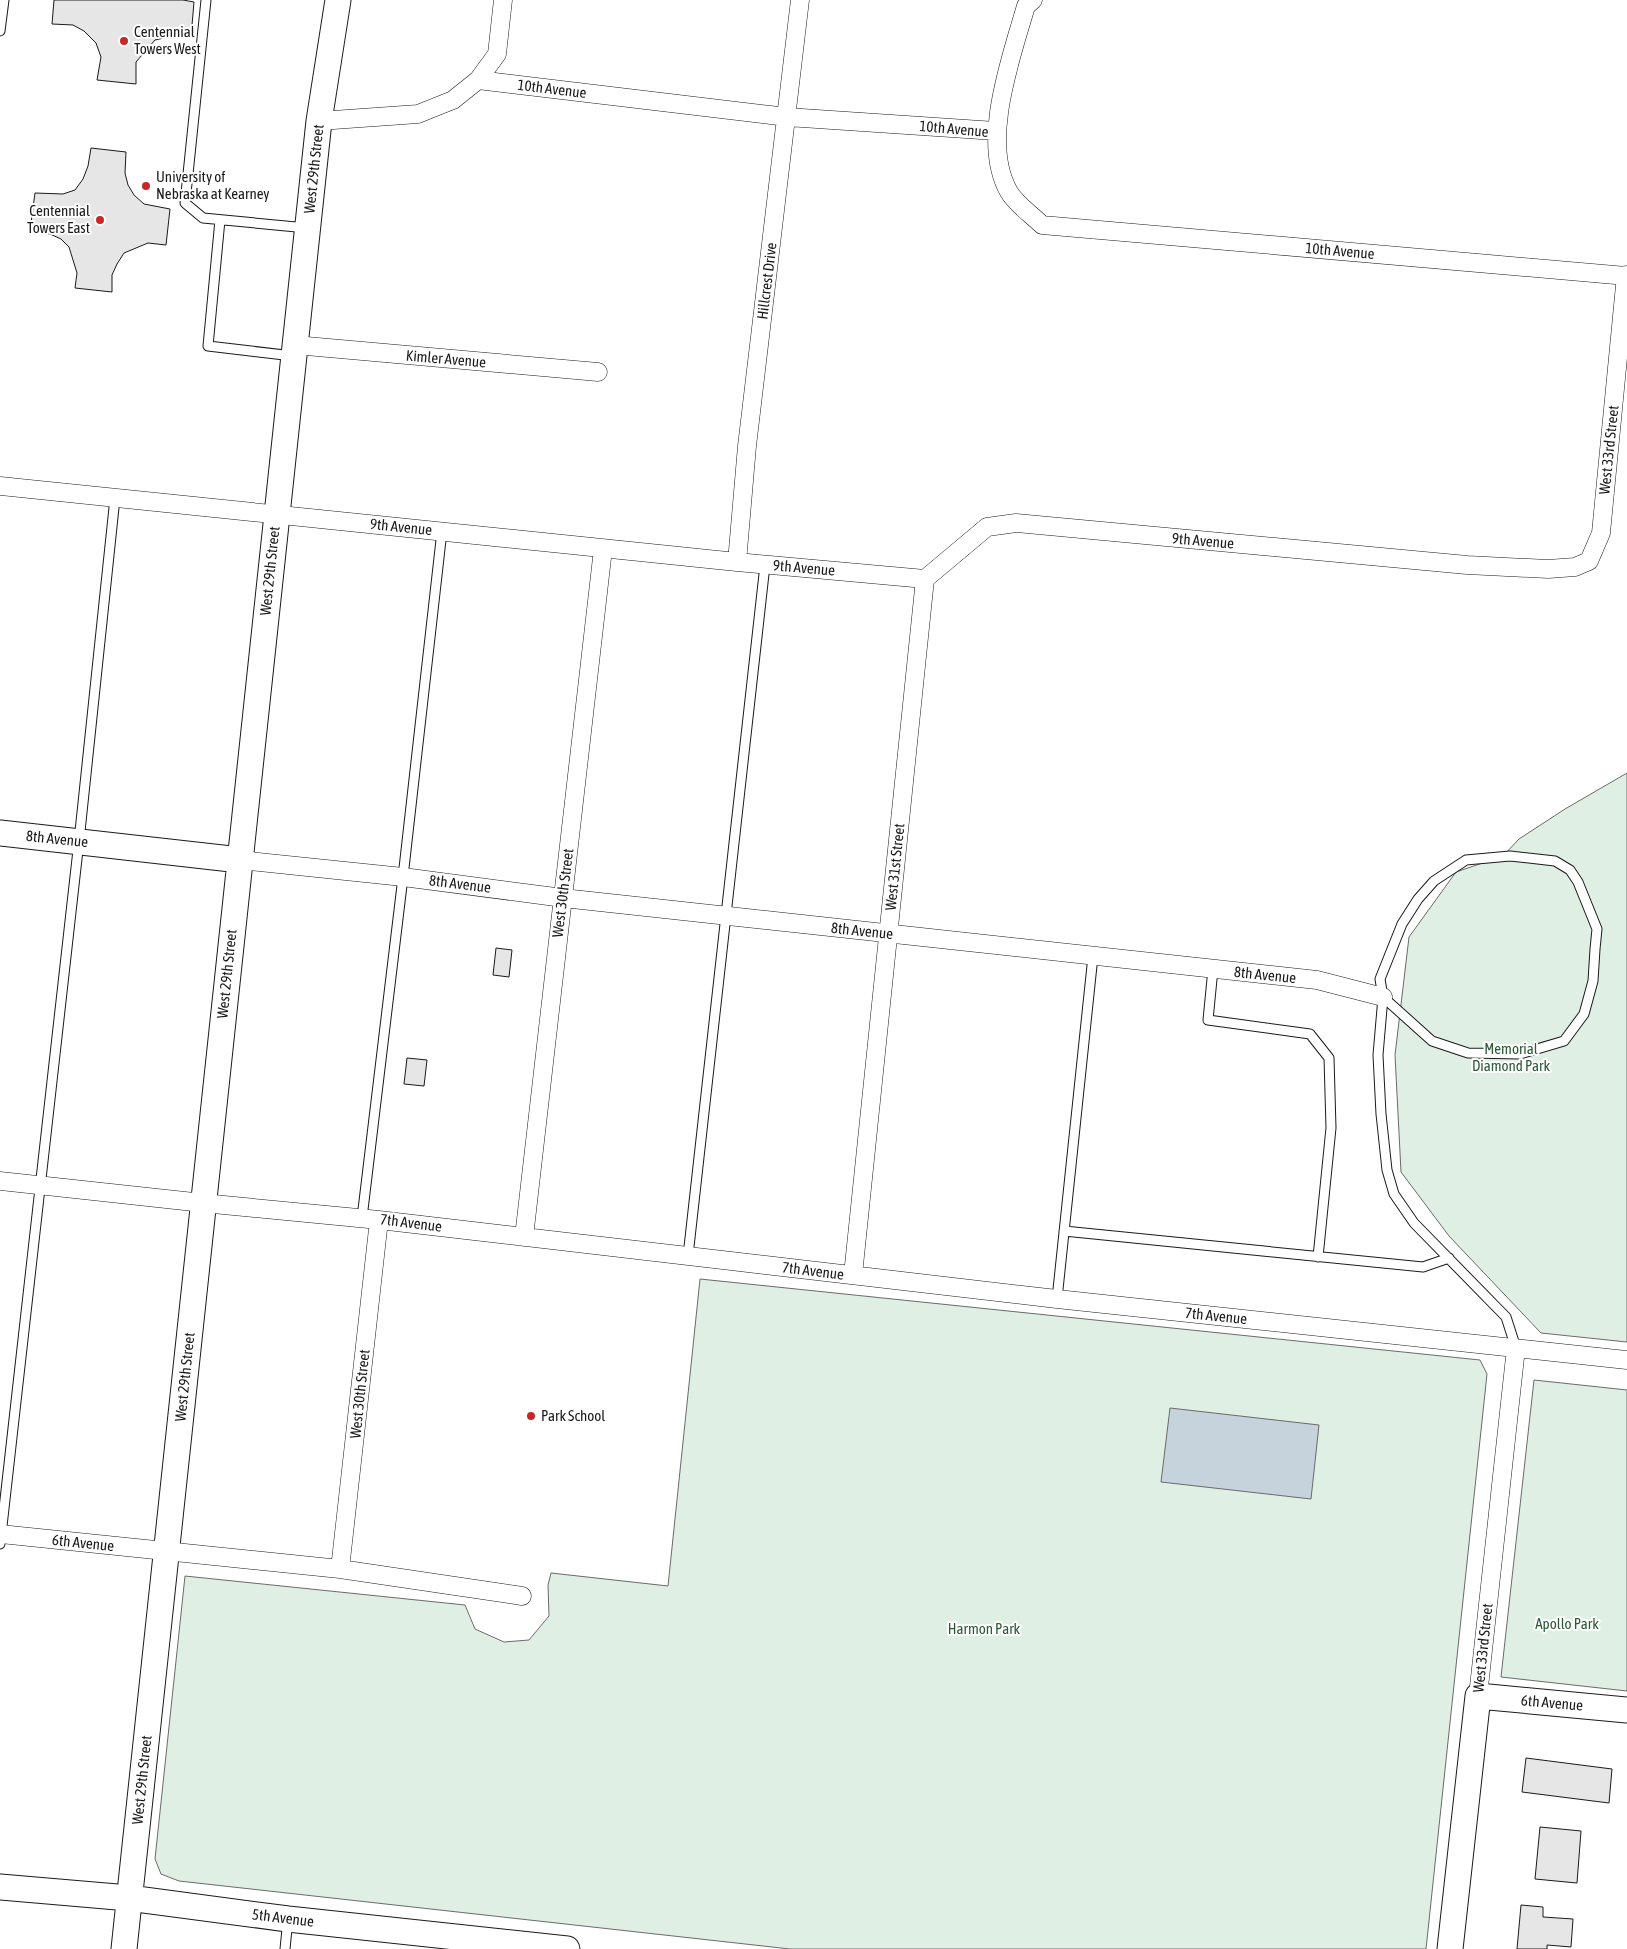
<svg xmlns="http://www.w3.org/2000/svg" width="1627" height="1949" viewBox="0 0 1627 1949" font-family="'Asap Condensed',sans-serif">
  <style>
    .green { fill: #e0efe3; stroke: #6a6a6a }
    .water { fill: #c6d2dc; stroke: #6a6a6a }
    .building { fill: #e6e6e6; stroke: #1a1a1a }
    .lines { fill: none; stroke-linecap: round; stroke-linejoin: round }
    .lane-casing { stroke: #1a1a1a; stroke-width: 11 }
    .street-casing { stroke: #1a1a1a; stroke-width: 19 }
    .secondary-casing { stroke: #1a1a1a; stroke-width: 27 }
    .lane { stroke: #fff; stroke-width: 9 }
    .street { stroke: #fff; stroke-width: 18 }
    .secondary { stroke: #fff; stroke-width: 25 }
    .poi-dot { fill: #c62828; stroke: #fff; stroke-width: 2 }
    .labels { text-anchor: middle; stroke-width: 4; stroke-linejoin: round; paint-order: stroke }
    .poi-label { font-size: 15px; fill: #1a1a1a; stroke: #fff; text-anchor: start }
    .street-label { font-size: 15px; fill: #1a1a1a; stroke: #fff }
    .park-label { font-size: 15px; fill: #2b5a34; stroke: #fff }
  </style>
  <rect width="100%" height="100%" fill="#fff"/>
  <path class="green" d="M1627,773v569l-86,-9 -92,-97 -48,-64 -6,-117 14,-118 47,-65 47,-16 16,-17 46,-30z
    M700,1279l780,81 7,14 -61,575h-636l-611,-68 -18,-7 -6,-15 30,-283 280,29 10,24 29,13 25,-2 20,-24 -1,-31 3,-12 117,13z
    M1534,1380l93,10v301l-126,-14z"/>
  <path class="water" d="M1170,1408l149,17 -8,74 -150,-17z"/>
  <path class="building" d="M54,0h129l11,2 -3,35h-23l-13,3 -19,22v22l-39,-4 4,-23 -5,-14 -12,-12 -11,-6 -21,-1z
    M91,148l35,4 -1,21 3,12 6,10 10,9 26,5 -4,36 -18,-2 -24,10 -7,11 -5,11v17l-37,-4 2,-15 -8,-26 -8,-8 -11,-5 -20,-4 5,-37 28,1 12,-4 8,-11 5,-13z
    M496,948l16,2 -3,27 -16,-2z
    M407,1058l20,2 -3,26 -20,-2z
    M1526,1758l86,11 -3,34 -87,-11z
    M1540,1827l41,4 -4,52 -42,-4z
    M1521,1905l22,2v10l30,2 -2,28 -24,-2v4h-30z"/>
  <g class="lines">
    <defs>
      <path id="lane" d="M206,0l-21,203 18,15 104,10
        M0,31l4,-31
        M220,220l-12,126 85,10
        M1213,969l-5,51 102,14 19,24 2,70 -13,129
        M1383,997l49,44 36,12 52,1 44,-13 20,-27 9,-33 2,-32 2,-20 -19,-47 -8,-12 -15,-9 -45,-5 -44,4 -32,21 -16,18 -16,25 -22,55 3,18 -5,58 3,59 6,56 7,24 20,29 92,94 10,31
        M362,1218l41,-341 39,-346
        M1064,1231l359,36 26,-9
        M688,1256l77,-691
        M1057,1299l36,-343
        M0,1544l79,-703 36,-343
        M285,1949l3,-30"/>
      <path id="street" d="M1033,0l-7,6c-15,52 -46,136 -17,186 7,12 23,23 33,33l585,51
        M478,80l19,-26 6,-54
        M319,121l99,-7 35,-14 25,-20 309,37 209,14
        M295,345l303,27
        M0,486l737,76 188,17 62,-52 29,-4 451,42 81,4 27,-2 14,-6 12,-28 25,-258
        M737,562l10,-116 53,-446
        M240,860l163,17 160,21 754,82 66,17
        M0,1181l203,22 176,17 678,79 570,61
        M524,1237l79,-688
        M853,1275l72,-696
        M0,1534l340,35 182,27
        M340,1569l39,-349
        M1478,1696l38,-348"/>
      <path id="secondary" d="M0,833l240,27
        M0,1887l129,11 159,21 279,30
        M124,1949l195,-1828 19,-121
        M1450,1949l28,-253 149,14"/>
    </defs>
    <use href="#lane" class="lane-casing"/>
    <use href="#street" class="street-casing"/>
    <use href="#secondary" class="secondary-casing"/>
    <use href="#lane" class="lane"/>
    <use href="#street" class="street"/>
    <use href="#secondary" class="secondary"/>
  </g>
  <g class="poi-dot">
    <circle cx="124" cy="41" r="5"/>
    <circle cx="146" cy="186" r="5"/>
    <circle cx="100" cy="220" r="5"/>
    <circle cx="531" cy="1416" r="5"/>
  </g>
  <g class="labels">
    <g class="poi-label">
      <text x="134" y="37">Centennial<tspan x="134" dy="17">Towers West</tspan></text>
      <text x="156" y="182">University of<tspan x="156" dy="17">Nebraska at Kearney</tspan></text>
      <text x="90" y="216" text-anchor="end">Centennial<tspan x="90" dy="17">Towers East</tspan></text>
      <text x="541" y="1421">Park School</text>
    </g>
    <g class="street-label">
      <text transform="translate(552 89) rotate(7)" y="5">10th Avenue</text>
      <text transform="translate(954 129) rotate(5)" y="5">10th Avenue</text>
      <text transform="translate(314 169) rotate(-84)" y="5">West 29th Street</text>
      <text transform="translate(1340 251) rotate(5)" y="5">10th Avenue</text>
      <text transform="translate(767 281) rotate(-83)" y="5">Hillcrest Drive</text>
      <text transform="translate(446 359) rotate(5)" y="5">Kimler Avenue</text>
      <text transform="translate(1609 450) rotate(-84)" y="5">West 33rd Street</text>
      <text transform="translate(401 527) rotate(6)" y="5">9th Avenue</text>
      <text transform="translate(1203 541) rotate(5)" y="5">9th Avenue</text>
      <text transform="translate(804 568) rotate(5)" y="5">9th Avenue</text>
      <text transform="translate(270 571) rotate(-84)" y="5">West 29th Street</text>
      <text transform="translate(57 839) rotate(6)" y="5">8th Avenue</text>
      <text transform="translate(895 867) rotate(-84)" y="5">West 31st Street</text>
      <text transform="translate(460 884) rotate(7)" y="5">8th Avenue</text>
      <text transform="translate(563 893) rotate(-83)" y="5">West 30th Street</text>
      <text transform="translate(862 931) rotate(6)" y="5">8th Avenue</text>
      <text transform="translate(227 974) rotate(-84)" y="5">West 29th Street</text>
      <text transform="translate(1265 975) rotate(6)" y="5">8th Avenue</text>
      <text transform="translate(411 1223) rotate(7)" y="5">7th Avenue</text>
      <text transform="translate(813 1271) rotate(7)" y="5">7th Avenue</text>
      <text transform="translate(1216 1316) rotate(6)" y="5">7th Avenue</text>
      <text transform="translate(185 1377) rotate(-84)" y="5">West 29th Street</text>
      <text transform="translate(360 1394) rotate(-84)" y="5">West 30th Street</text>
      <text transform="translate(83 1543) rotate(6)" y="5">6th Avenue</text>
      <text transform="translate(1483 1648) rotate(-84)" y="5">West 33rd Street</text>
      <text transform="translate(1552 1703) rotate(5)" y="5">6th Avenue</text>
      <text transform="translate(142 1780) rotate(-84)" y="5">West 29th Street</text>
      <text transform="translate(283 1918) rotate(7)" y="5">5th Avenue</text>
    </g>
    <g class="park-label">
      <text x="1511" y="1054">Memorial<tspan x="1511" dy="17">Diamond Park</tspan></text>
      <text x="1567" y="1629">Apollo Park</text>
      <text x="984" y="1634">Harmon Park</text>
    </g>
  </g>
</svg>
